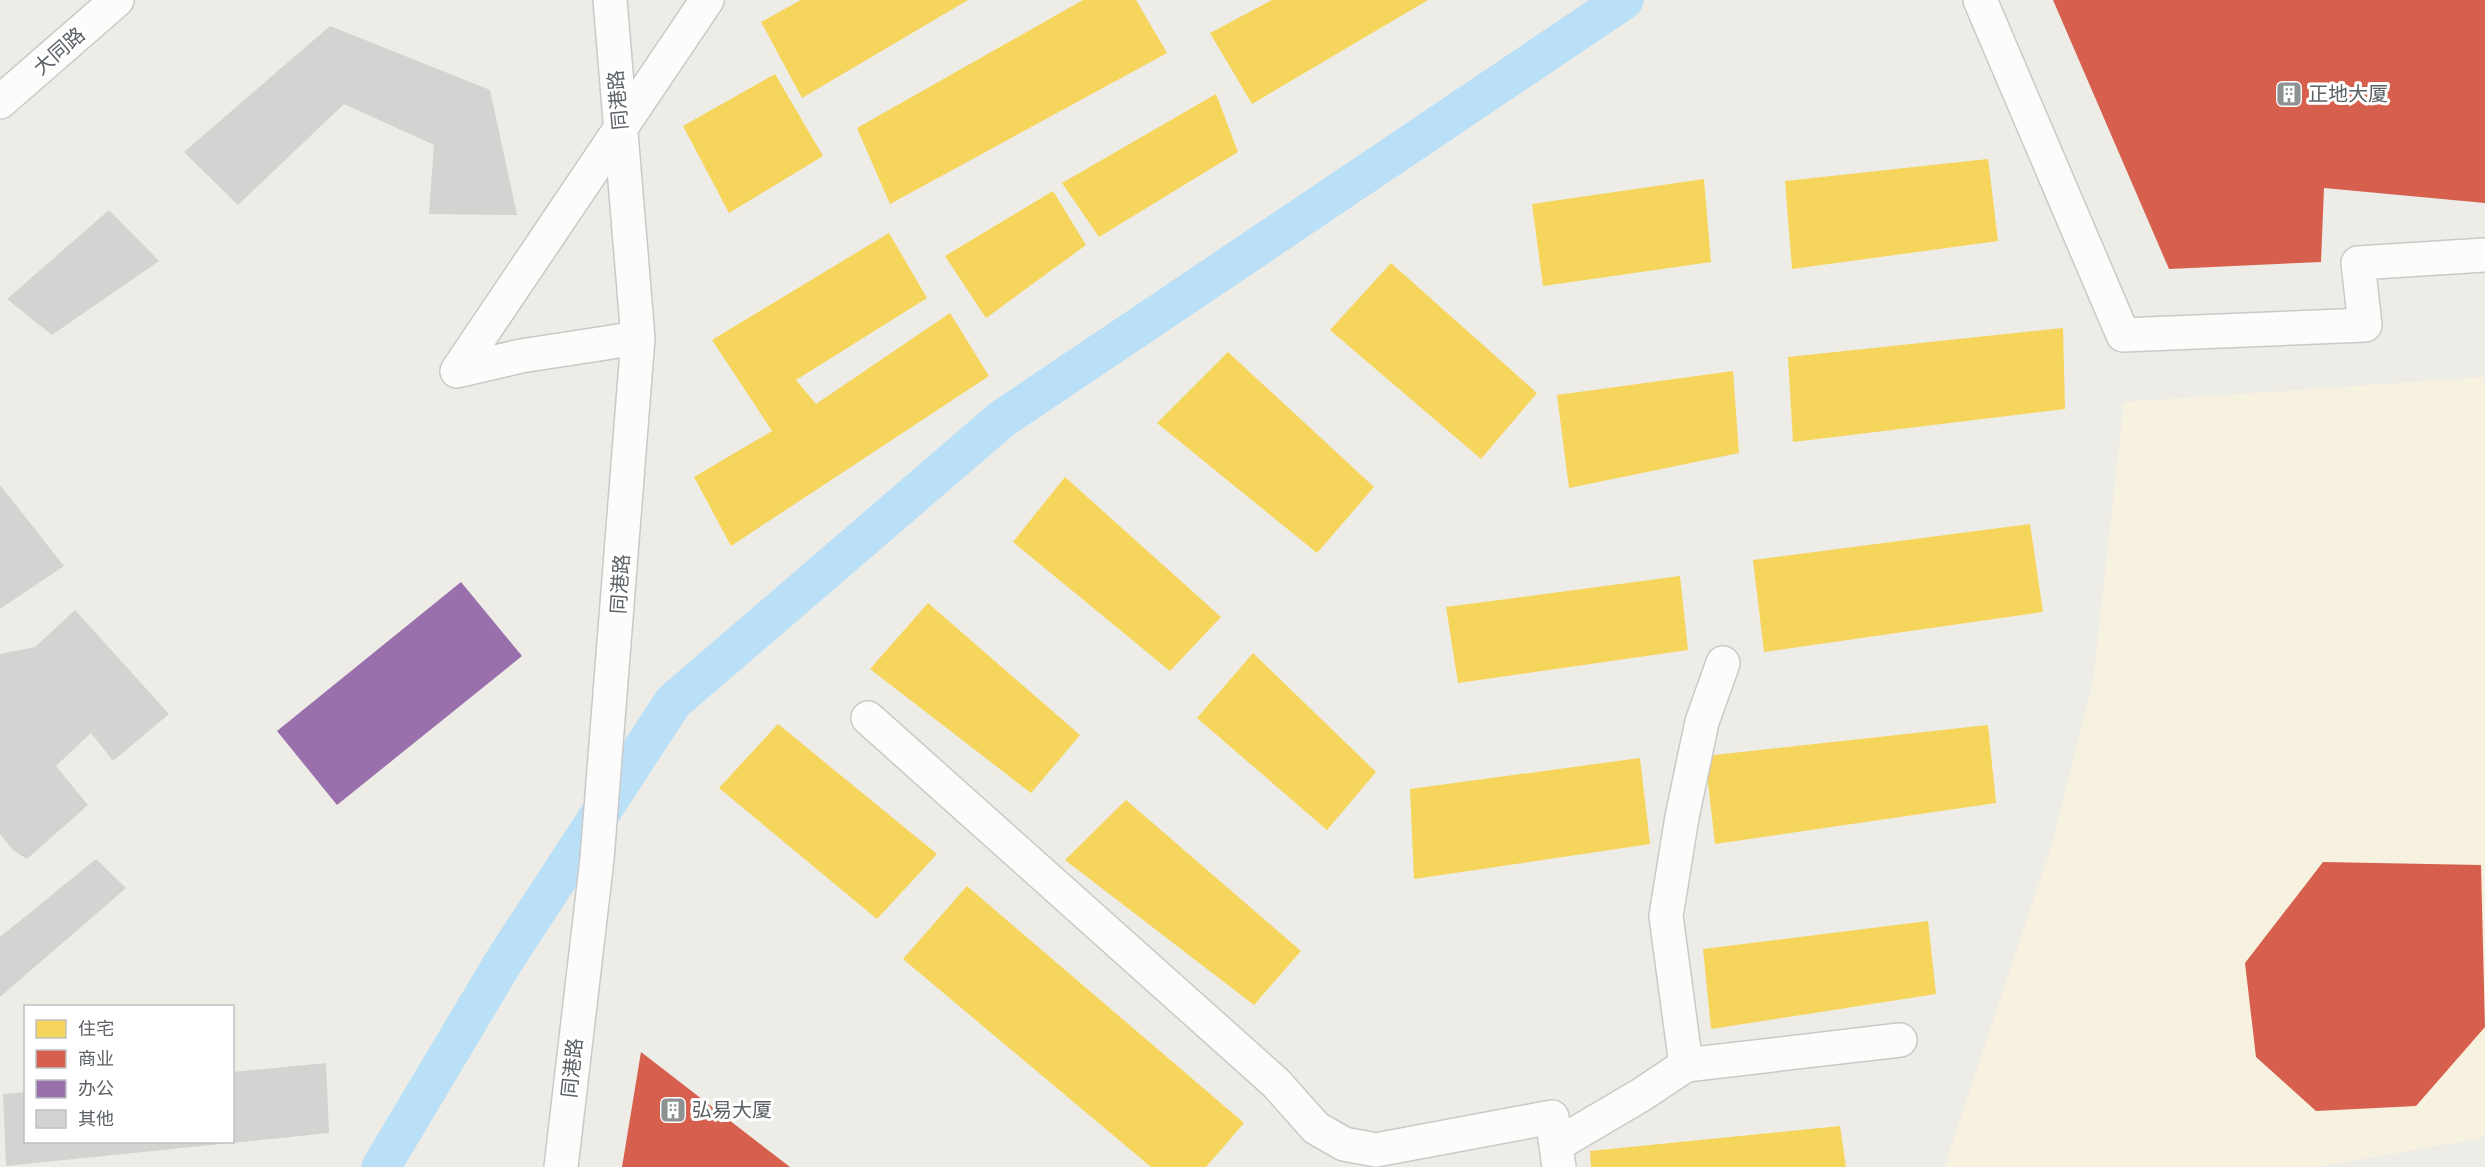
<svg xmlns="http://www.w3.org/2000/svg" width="2485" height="1167" viewBox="0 0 2485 1167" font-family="'Varela Round','Noto Sans SC',sans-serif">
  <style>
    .commercial { fill: #f7f1df }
    .homes { fill: #f6d55c }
    .shops { fill: #d6604d }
    .offices { fill: #9970ab }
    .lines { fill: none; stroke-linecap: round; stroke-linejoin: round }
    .canal { stroke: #bae0f8; stroke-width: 39 }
    .building { fill: #d4d3d1 }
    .minor-casing { stroke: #c9c9c9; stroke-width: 36 }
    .minor { stroke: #fcfcfb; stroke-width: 33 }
    .labels { text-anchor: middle; stroke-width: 6; stroke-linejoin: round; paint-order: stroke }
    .street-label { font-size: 20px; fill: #5c6166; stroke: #fff }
    .poi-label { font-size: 20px; fill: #5c6166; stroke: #fff; text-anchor: start }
  </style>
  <rect width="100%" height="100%" fill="#edece7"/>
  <path class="commercial" d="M2485,377v758l-7,4 -161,28h-373l107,-319 42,-166 31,-280z"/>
  <path class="homes" d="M801,0h167l-166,98 -41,-76z
    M1083,0h53l31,53 -277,151 -33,-76z
    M1272,0h156l-176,104 -42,-71z
    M775,74l48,82 -94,57 -46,-87z
    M1216,94l22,58 -139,85 -37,-54z
    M1988,159l10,82 -206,28 -7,-88z
    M1704,179l7,83 -168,24 -11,-82z
    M1053,191l33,54 -100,73 -41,-62z
    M889,233l38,65 -131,82 20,24 134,-91 39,63 -258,170 -37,-69 78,-46 -60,-91z
    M1391,263l146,130 -56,66 -151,-129z
    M2063,328l2,81 -272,33 -5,-85z
    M1228,352l146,135 -57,66 -160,-130z
    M1733,371l6,82 -170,35 -12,-93z
    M1065,477l156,140 -51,54 -157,-129z
    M2030,524l13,88 -279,40 -11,-92z
    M1680,576l8,74 -230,33 -12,-76z
    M928,603l152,132 -49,58 -161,-124z
    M1253,653l123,119 -49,58 -130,-112z
    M778,724l159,130 -60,65 -158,-131z
    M1988,725l8,78 -281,41 -10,-88z
    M1640,758l10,86 -236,35 -4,-90z
    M1126,800l175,151 -47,54 -189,-145z
    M967,886l277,237 -38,44h-55l-248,-208z
    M1928,921l8,73 -225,35 -8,-80z
    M1840,1126l6,41h-255l-1,-16z"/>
  <path class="shops" d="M2053,0h432v203l-161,-15 -3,74 -152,7z
    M2323,862l158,3 4,162 -69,79 -100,5 -60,-54 -11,-94z
    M641,1052l149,115h-168z"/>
  <path class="offices" d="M461,582l61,74 -185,149 -60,-74z"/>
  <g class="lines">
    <path class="canal" d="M381,1167l123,-206 169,-259 329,-283 622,-419"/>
  </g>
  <path class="building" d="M330,26l160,64 27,125 -88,-1 5,-69 -90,-41 -106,101 -54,-53z
    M109,210l50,51 -107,74 -45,-36z
    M0,485l64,81 -64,43z
    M75,610l94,104 -56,47 -22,-28 -35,33 32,39 -61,54 -14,-9 -13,-16v-180l35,-7z
    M96,859l30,29 -126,109v-60z
    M326,1063l3,70 -97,10v-71z
    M26,1092v50l205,1 -225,23 -3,-72z"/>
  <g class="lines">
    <defs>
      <path id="minor" d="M1980,0l143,335 242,-10 -7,-62 127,-8
        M0,102l117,-102
        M638,338l-117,18 -64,15 250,-371
        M868,718l408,365 40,45 28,16 32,6 176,-33 7,50
        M1686,1065l-20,-149 16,-99 20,-95 21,-59
        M1556,1145l85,-50 45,-30 214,-25
        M561,1167l36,-308 41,-521 -28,-338"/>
    </defs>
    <use href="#minor" class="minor-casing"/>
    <use href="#minor" class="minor"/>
  </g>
  <defs>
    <symbol id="building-square" viewBox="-11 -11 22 22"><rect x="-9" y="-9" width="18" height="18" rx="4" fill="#8f9293" stroke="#fff"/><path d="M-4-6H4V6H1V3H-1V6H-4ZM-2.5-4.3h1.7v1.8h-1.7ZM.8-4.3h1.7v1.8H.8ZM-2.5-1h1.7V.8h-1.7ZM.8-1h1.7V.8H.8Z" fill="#fff"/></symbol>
  </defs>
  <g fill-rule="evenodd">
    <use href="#building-square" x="2274" y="79" width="30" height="30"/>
    <use href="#building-square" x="658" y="1095" width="30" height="30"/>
  </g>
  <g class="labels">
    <g class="street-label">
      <text transform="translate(59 51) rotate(-41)" y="7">大同路</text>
      <text transform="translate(618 100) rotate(-95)" y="7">同港路</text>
      <text transform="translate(620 584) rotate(-86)" y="7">同港路</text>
      <text transform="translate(572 1068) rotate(-84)" y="7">同港路</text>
    </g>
    <g class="poi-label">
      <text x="2308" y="101">正地大厦</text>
      <text x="692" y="1117">弘易大厦</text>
    </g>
  </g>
  <rect x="24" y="1005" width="210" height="138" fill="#ffffff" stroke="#bec0c2" stroke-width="1.5"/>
  <rect x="36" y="1020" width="30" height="18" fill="#f6d55c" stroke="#bec0c2" stroke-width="1.5"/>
  <text x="78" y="1035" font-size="18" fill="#5c6166">住宅</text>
  <rect x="36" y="1050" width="30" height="18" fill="#d6604d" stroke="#bec0c2" stroke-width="1.5"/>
  <text x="78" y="1065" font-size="18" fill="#5c6166">商业</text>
  <rect x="36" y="1080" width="30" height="18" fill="#9970ab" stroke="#bec0c2" stroke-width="1.5"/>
  <text x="78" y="1095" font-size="18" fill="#5c6166">办公</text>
  <rect x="36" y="1110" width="30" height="18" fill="#d4d3d1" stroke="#bec0c2" stroke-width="1.5"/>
  <text x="78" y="1125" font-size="18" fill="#5c6166">其他</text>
</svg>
